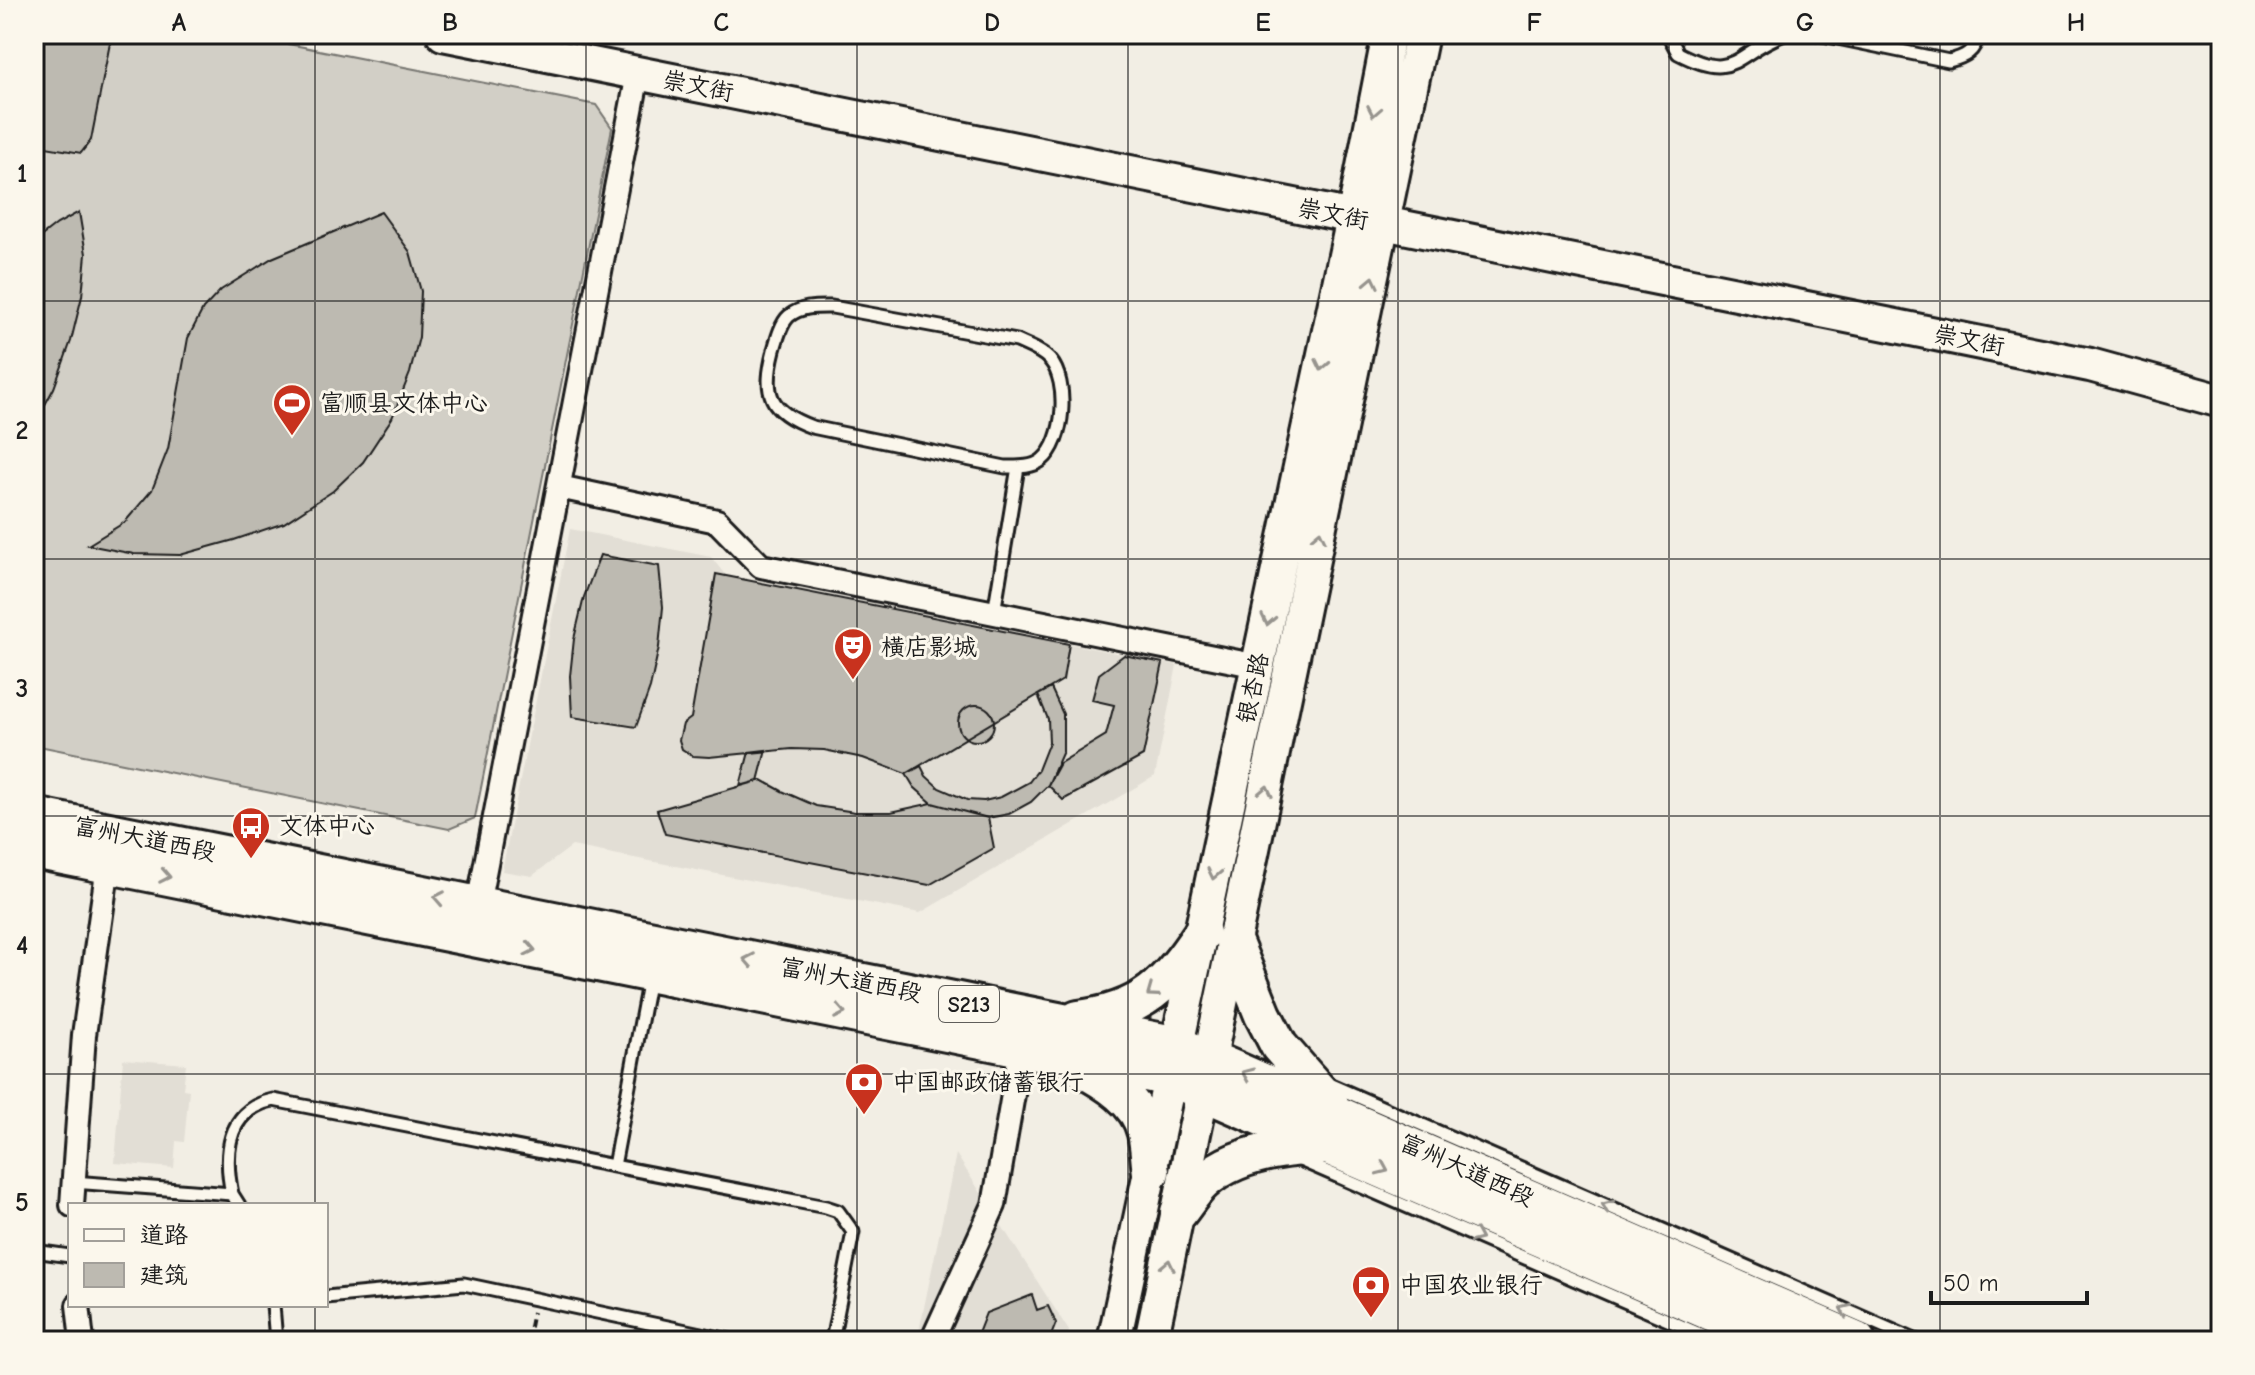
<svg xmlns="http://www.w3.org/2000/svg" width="2255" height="1375" viewBox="0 0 2255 1375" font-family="'Comic Neue','LXGW WenKai TC',sans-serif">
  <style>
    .built { fill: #e2ded5 }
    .grass { fill: #d2cfc6; stroke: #777671; stroke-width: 2 }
    .building { fill: #bdbab1; stroke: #1c1c1c; stroke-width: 2 }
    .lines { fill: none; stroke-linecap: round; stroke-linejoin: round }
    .lane-casing { stroke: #1c1c1c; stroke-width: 17 }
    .street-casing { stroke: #1c1c1c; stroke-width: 28 }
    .secondary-casing { stroke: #1c1c1c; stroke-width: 38 }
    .primary-casing { stroke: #1c1c1c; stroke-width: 42 }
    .path { stroke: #1c1c1c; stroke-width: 4; stroke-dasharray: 8 6; stroke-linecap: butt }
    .lane { stroke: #fbf7ec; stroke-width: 11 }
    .street { stroke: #fbf7ec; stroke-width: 22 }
    .secondary { stroke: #fbf7ec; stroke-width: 32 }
    .primary { stroke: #fbf7ec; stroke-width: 36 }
    .oneway { stroke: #97948e }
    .grid { fill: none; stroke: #1c1c1c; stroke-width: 2; stroke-opacity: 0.55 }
    .labels { text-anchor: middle; stroke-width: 6; stroke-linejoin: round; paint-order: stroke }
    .shield { fill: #fbf7ec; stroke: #5f5e5a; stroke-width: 2 }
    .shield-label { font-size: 22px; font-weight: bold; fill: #1c1c1c }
    .street-label { font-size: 24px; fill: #1c1c1c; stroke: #fbf7ec }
    .poi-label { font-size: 24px; fill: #1c1c1c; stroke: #fbf7ec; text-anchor: start }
    .neatline { fill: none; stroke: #1c1c1c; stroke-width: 3 }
    .grid-label { font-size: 26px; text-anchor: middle; font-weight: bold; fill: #1c1c1c }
  </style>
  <rect width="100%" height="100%" fill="#f2eee4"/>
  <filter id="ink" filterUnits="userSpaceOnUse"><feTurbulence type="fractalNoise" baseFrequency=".0125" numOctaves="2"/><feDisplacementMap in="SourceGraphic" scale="16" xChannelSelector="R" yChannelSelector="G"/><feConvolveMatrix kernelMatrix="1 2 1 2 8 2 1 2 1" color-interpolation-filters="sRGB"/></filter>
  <g filter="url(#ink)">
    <path class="built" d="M570,529l141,28 15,19 451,89 -22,111 -235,137 -348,-67 -40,30 -30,-5z
      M123,1059l63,5 -3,25 6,1 -5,52 -8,-1 -2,27 -59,-5z
      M956,1154l113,177 -2,10h-150z"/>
    <path class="grass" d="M34,34h204l358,71 16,23 -137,690 -26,11 -415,-84z"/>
    <path class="building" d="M34,34h75l2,4 -20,102 -10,13 -47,-8z
      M79,212l7,42 -4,42 -11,45 -17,47 -20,37v-183l23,-18z
      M381,212l29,40 11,39 -2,46 -9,36 -18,45 -29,44 -30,29 -49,32 -50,17 -54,15 -46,-1 -46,-9 37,-23 27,-32 16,-41 20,-111 15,-29 18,-19 51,-32z
      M600,555l59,11 4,41 -4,40 -9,41 -14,39 -64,-10 -2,-41 4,-37 10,-42z
      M716,574l353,70 -6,36 -157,94 -43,-16 -39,-8 -32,-1 -83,8 -16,-1 -11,-7 -3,-9 4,-16 8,-6z
      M1124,655l39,8 -20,93 -80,44 -15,-15 12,-22 46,-28 8,-30 -22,-5 7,-26z
      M1051,688l12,26v37l-15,34 -17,17 -22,12 -21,4 -56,-15 -18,-16 -8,-13 15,-8 5,10 13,12 28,12 17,1 17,-4 28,-15 9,-12 11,-28 -1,-23 -10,-24z
      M958 723a18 18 0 1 1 36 0a18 18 0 1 1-36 0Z
      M766,750l-8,31 -18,5 9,-34z
      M762,780l20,11 34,15 39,6h36l41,-9 56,15 6,30 -65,37 -264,-51 -8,-24z
      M1032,1295l5,15 11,-4 8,17 -7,18h-74l11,-28z"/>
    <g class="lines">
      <defs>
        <path id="lane" d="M1668,34l10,19c58,30 55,1 106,-19
          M1818,34l131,27c16,-4 26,-9 29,-27
          M832,307l185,34c11,5 25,10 33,19 19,22 15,81 -8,100 -10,8 -25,7 -37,7l-193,-40c-44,-16 -49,-34 -38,-77 3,-11 7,-27 15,-34 12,-10 28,-9 43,-9z
          M994,613l24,-146
          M1331,1085l586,256
          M1300,1160l416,181
          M614,1166l35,-188
          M73,1182l159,12c-8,-39 -6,-84 41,-94l553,107 12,4 15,21 -21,109
          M232,1194l7,11
          M34,1251l36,5
          M326,1297l138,-13 270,57
          M273,1305l3,36"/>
        <path id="street" d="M559,487l158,34 44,45 497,100
          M478,905l160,-831
          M72,1205l12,-170 24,-170
          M78,1305l4,36
          M932,1341l62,-136 27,-157"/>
        <path id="secondary" d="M443,34l1647,331 131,36
          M1114,1341l239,-1123 36,-184
          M1151,1341l271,-1307"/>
        <path id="primary" d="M34,816l1144,229 679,296
          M34,850l1137,228 606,263
          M1234,943l29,72 16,31 51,58
          M1078,1019c65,-8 89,-34 124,-86
          M1079,1067c27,14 60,34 67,66 3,13 3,27 5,39
          M1179,1212c8,-10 15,-22 24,-30 31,-28 80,-35 120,-36"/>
      </defs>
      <use href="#lane" class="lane-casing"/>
      <use href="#street" class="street-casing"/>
      <use href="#secondary" class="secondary-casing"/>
      <use href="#primary" class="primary-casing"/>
      <path class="path" d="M527,1341l6,-29"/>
      <use href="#lane" class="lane"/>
      <use href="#street" class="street"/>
      <use href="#secondary" class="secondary"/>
      <use href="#primary" class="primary"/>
    </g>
    <defs><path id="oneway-chevron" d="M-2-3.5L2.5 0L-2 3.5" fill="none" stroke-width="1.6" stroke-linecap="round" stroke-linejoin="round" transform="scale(2)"/></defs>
    <g class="oneway">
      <use href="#oneway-chevron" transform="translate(1374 111) rotate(101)"/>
      <use href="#oneway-chevron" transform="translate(1372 282) rotate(-78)"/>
      <use href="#oneway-chevron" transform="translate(1322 365) rotate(102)"/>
      <use href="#oneway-chevron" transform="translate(1319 536) rotate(-78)"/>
      <use href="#oneway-chevron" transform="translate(1268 620) rotate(102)"/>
      <use href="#oneway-chevron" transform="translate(1266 791) rotate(-78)"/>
      <use href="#oneway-chevron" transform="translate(1214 874) rotate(102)"/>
      <use href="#oneway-chevron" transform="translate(165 876) rotate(11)"/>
      <use href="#oneway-chevron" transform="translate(439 898) rotate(-169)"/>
      <use href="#oneway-chevron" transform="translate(530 949) rotate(11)"/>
      <use href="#oneway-chevron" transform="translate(749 960) rotate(-169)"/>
      <use href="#oneway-chevron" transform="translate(1152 992) rotate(144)"/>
      <use href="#oneway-chevron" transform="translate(840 1012) rotate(11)"/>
      <use href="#oneway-chevron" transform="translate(1247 1074) rotate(-157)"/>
      <use href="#oneway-chevron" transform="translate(1383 1169) rotate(24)"/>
      <use href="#oneway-chevron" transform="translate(1607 1206) rotate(-156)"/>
      <use href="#oneway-chevron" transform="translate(1477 1237) rotate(24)"/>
      <use href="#oneway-chevron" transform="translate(1168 1265) rotate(-78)"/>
      <use href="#oneway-chevron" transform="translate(1845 1310) rotate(-156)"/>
    </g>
  </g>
  <path class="grid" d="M315,34v1171M586,34v1307M857,34v1307M1128,34v1307M1398,34v1307M1669,34v1307M1940,34v1307M34,301h2187M34,559h2187M34,816h2187M34,1074h2187M315,1305v36"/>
  <defs>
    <symbol id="stadium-pin" viewBox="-11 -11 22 30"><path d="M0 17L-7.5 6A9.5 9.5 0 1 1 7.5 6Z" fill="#c8321e" stroke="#fbf7ec"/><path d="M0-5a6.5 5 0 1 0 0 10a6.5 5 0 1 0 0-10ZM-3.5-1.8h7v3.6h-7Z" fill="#fff"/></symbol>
    <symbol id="theatre-pin" viewBox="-11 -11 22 30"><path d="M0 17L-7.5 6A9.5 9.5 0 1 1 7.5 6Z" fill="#c8321e" stroke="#fbf7ec"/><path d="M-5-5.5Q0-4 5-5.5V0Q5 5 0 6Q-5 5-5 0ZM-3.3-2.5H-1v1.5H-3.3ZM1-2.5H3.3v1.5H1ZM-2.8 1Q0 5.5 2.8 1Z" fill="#fff"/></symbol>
    <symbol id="bus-pin" viewBox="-11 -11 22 30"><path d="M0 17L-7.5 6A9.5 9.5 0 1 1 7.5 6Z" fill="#c8321e" stroke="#fbf7ec"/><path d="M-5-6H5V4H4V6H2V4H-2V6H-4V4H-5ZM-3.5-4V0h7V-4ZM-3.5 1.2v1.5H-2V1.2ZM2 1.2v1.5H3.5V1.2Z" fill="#fff"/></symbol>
    <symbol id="bank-pin" viewBox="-11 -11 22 30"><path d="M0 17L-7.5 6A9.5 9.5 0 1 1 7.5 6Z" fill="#c8321e" stroke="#fbf7ec"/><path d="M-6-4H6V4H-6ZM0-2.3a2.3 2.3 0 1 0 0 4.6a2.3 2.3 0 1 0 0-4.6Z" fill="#fff"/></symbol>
  </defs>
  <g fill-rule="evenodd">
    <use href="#stadium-pin" x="270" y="381" width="44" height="60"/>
    <use href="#theatre-pin" x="831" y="625" width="44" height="60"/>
    <use href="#bus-pin" x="229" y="804" width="44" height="60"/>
    <use href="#bank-pin" x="842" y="1060" width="44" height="60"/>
    <use href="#bank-pin" x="1349" y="1263" width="44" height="60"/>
  </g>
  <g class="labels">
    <rect class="shield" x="939" y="986" width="60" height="36" rx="6"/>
    <g class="shield-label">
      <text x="969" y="1012">S213</text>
    </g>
    <g class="street-label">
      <text transform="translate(698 86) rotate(11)" y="8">崇文街</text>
      <text transform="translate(1333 214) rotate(11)" y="8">崇文街</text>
      <text transform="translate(1969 340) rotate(11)" y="8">崇文街</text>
      <text transform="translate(1253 688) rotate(-78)" y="8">银杏路</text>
      <text transform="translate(145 839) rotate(11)" y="8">富州大道西段</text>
      <text transform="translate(851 980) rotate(11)" y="8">富州大道西段</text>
      <text transform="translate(1467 1170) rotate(24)" y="8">富州大道西段</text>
    </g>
    <g class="poi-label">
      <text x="320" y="411">富顺县文体中心</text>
      <text x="881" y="655">横店影城</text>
      <text x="279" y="834">文体中心</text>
      <text x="892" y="1090">中国邮政储蓄银行</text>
      <text x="1399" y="1293">中国农业银行</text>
    </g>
  </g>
  <rect width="2255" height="1375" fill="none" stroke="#fbf7ec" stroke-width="88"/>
  <rect x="68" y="1203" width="260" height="104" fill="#fbf7ec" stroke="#a29f99" stroke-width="2"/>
  <rect x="84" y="1229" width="40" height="12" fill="#fbf7ec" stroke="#a29f99" stroke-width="2"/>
  <text x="140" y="1243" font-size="24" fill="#1c1c1c">道路</text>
  <rect x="84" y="1263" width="40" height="24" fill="#bdbab1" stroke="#a29f99" stroke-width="2"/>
  <text x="140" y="1283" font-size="24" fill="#1c1c1c">建筑</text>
  <path d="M1931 1291v12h156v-12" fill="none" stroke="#1c1c1c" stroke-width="4"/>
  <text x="1943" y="1291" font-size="24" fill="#1c1c1c" stroke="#fbf7ec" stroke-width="6" paint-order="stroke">50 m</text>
  <rect x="44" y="44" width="2167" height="1287" class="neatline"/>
  <g class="grid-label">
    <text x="179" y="31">A</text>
    <text x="450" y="31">B</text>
    <text x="721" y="31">C</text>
    <text x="992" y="31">D</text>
    <text x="1263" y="31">E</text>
    <text x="1534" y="31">F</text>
    <text x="1805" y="31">G</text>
    <text x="2076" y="31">H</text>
    <text x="22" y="182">1</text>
    <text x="22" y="439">2</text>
    <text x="22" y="697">3</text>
    <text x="22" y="954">4</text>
    <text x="22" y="1211">5</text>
  </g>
</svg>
